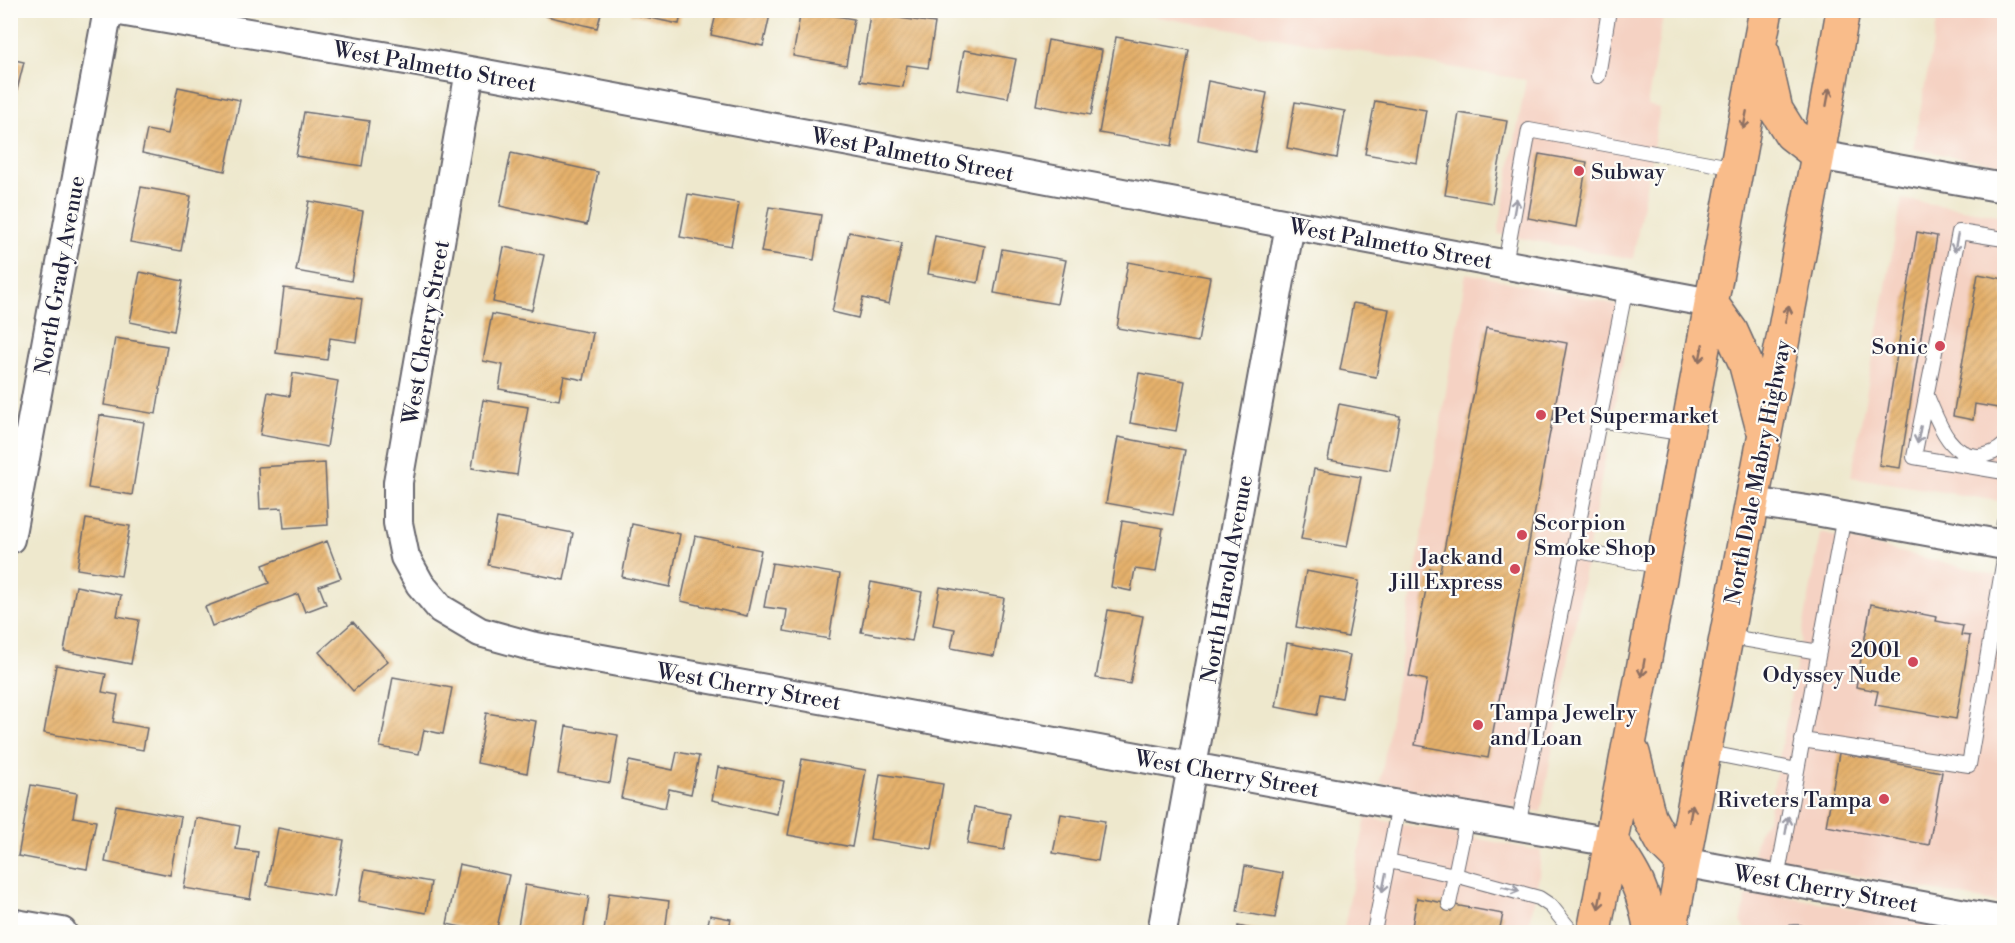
<svg xmlns="http://www.w3.org/2000/svg" width="2015" height="943" viewBox="0 0 2015 943" font-family="'Libre Bodoni',serif">
  <style>
    .built { fill: #f5d2c3 }
    .building { fill: url(#building-hatch) }
    .lines { fill: none; stroke-linecap: round; stroke-linejoin: round }
    .lane-casing { stroke: #69676e; stroke-width: 16 }
    .street-casing { stroke: #69676e; stroke-width: 32 }
    .primary-casing { stroke: #69676e; stroke-width: 36 }
    .lane { stroke: #fff; stroke-width: 14 }
    .street { stroke: #fff; stroke-width: 28 }
    .primary { stroke: #f9bc8a; stroke-width: 33 }
    .oneway { stroke: #8e6f62 }
    .oneway2 { stroke: #9c9ca7 }
    .poi-dot { fill: #d1495b; stroke: #fdfcf7; stroke-width: 2 }
    .labels { text-anchor: middle; stroke-width: 4.5; stroke-linejoin: round; paint-order: stroke }
    .street-label { font-size: 22px; fill: #22223b; stroke: #fdfcf7 }
    .poi-label { font-size: 22px; fill: #22223b; stroke: #fdfcf7; text-anchor: start }
  </style>
  <defs>
    <pattern id="building-hatch" width="6" height="6" patternUnits="userSpaceOnUse" patternTransform="scale(1.5)"><rect width="6" height="6" fill="#e5b16c"/><path d="M-1 1l2-2M0 6l6-6M5 7l2-2" fill="none" stroke="#c4985e"/></pattern>
  </defs>
  <rect width="100%" height="100%" fill="#fdfcf7"/>
  <filter id="ink" filterUnits="userSpaceOnUse"><feTurbulence type="fractalNoise" baseFrequency=".0167" numOctaves="2"/><feDisplacementMap in="SourceGraphic" scale="12" xChannelSelector="R" yChannelSelector="G"/><feConvolveMatrix kernelMatrix="1 2 1 2 8 2 1 2 1" color-interpolation-filters="sRGB"/></filter>
  <filter id="wash" filterUnits="userSpaceOnUse"><feTurbulence type="fractalNoise" baseFrequency=".008" numOctaves="4" result="noise"/><feDisplacementMap in="SourceGraphic" scale="24" xChannelSelector="R" yChannelSelector="G"/><feGaussianBlur stdDeviation="1.35" result="paint"/><feColorMatrix in="noise" values="0 0 0 0 0 0 0 0 0 0 0 0 0 0 0 0 0 1.4 0 .05"/><feComposite in="paint" operator="in"/></filter>
  <g filter="url(#wash)">
    <rect width="100%" height="100%" fill="#eee8cd"/>
    <path class="built" d="M1123,11h541l-17,94 13,3 -27,151 -135,-25 28,-154z
      M1939,11h65v154l-91,-16z
      M1902,199l102,17v286l-153,-25z
      M1466,273l158,33 -2,13 5,18 -86,475 -161,-29z
      M1821,533l183,44v327l-235,-45 -16,-5 5,-20 10,-17z
      M1366,817l175,34 -2,24 -11,57h-185z
      M1767,893l220,39h-241l-5,-9 5,-27z"/>
    <g id="blocks">
      <path class="building" d="M547,10h55l-5,18 -51,-12z
        M632,10h50l-3,14 -48,-10z
        M717,10h54l-8,36 -52,-11z
        M801,10l53,9 -8,46 -53,-9z
        M870,14l65,9 -7,45 -21,-3 -4,22 -43,-6z
        M1116,37l73,13 -17,96 -73,-13z
        M1048,40l54,10 -11,65 -55,-10z
        M964,50l52,9 -8,39 -51,-9z
        M10,59l14,3 -13,52h-1z
        M1208,81l59,12 -12,59 -57,-12z
        M178,87l62,13 -15,71 -83,-18 5,-23 21,4z
        M1375,101l51,9 -9,53 -52,-9z
        M1295,102l50,9 -8,47 -50,-10z
        M304,112l65,9 -7,45 -66,-10z
        M1459,113l48,8 -15,82 -47,-8z
        M511,153l87,19 -11,53 -87,-19z
        M1539,154l48,8 -11,65 -48,-9z
        M141,187l50,9 -10,55 -51,-9z
        M688,194l51,9 -8,43 -51,-9z
        M309,201l54,10 -12,70 -55,-10z
        M769,207l52,8 -7,45 -53,-8z
        M849,232l53,11 -13,61 -26,-6 -5,20 -26,-6z
        M1917,232l20,4 -37,232 -21,-3z
        M935,236l50,10 -7,37 -50,-9z
        M504,247l40,8 -12,55 -39,-8z
        M1002,249l64,11 -9,44 -63,-11z
        M1128,262l82,15 -12,65 -81,-14z
        M140,272l43,9 -9,50 -44,-9z
        M1978,274l26,5v130l-29,-5 -2,16 -20,-4z
        M284,288l78,11 -6,43 -26,-4 -3,22 -51,-7z
        M1353,303l36,6 -13,68 -36,-7z
        M492,314l101,19 -9,47 -20,-4 -5,24 -60,-11 4,-24 -20,-4z
        M1486,328l81,15 -79,415 -73,-13 12,-65 -18,-4 21,-107 10,2z
        M115,338l52,8 -11,68 -52,-9z
        M293,373l45,8 -11,66 -67,-12 8,-43 22,4z
        M1139,373l46,8 -9,50 -46,-8z
        M483,400l45,7 -11,68 -45,-7z
        M1339,404l61,12 -10,55 -62,-11z
        M100,415l44,7 -12,73 -44,-7z
        M1118,437l67,13 -12,65 -67,-12z
        M325,463l3,62 -44,3 -2,-20 -22,1 -2,-42z
        M1314,469l47,8 -14,70 -46,-8z
        M497,518l76,15 -9,47 -76,-15z
        M86,519l44,7 -9,50 -44,-7z
        M1122,521l41,7 -7,44 -21,-3 -4,22 -20,-4z
        M632,524l48,10 -10,53 -48,-10z
        M695,536l66,14 -14,66 -66,-15z
        M327,541l14,37 -22,8 7,18 -21,8 -7,-18 -86,32 -7,-19 64,-24 -6,-18z
        M772,563l68,11 -11,65 -45,-8 3,-21 -23,-3z
        M1306,571l53,10 -11,56 -52,-10z
        M871,582l51,10 -10,49 -51,-9z
        M76,586l45,9 -4,21 22,4 -8,44 -67,-13z
        M940,587l64,11 -10,58 -43,-8 4,-19 -22,-4z
        M1871,604l66,13 -1,4 27,5 -2,9 9,1 -14,83 -81,-14 3,-14 -22,-4z
        M1108,610l35,6 -13,68 -34,-6z
        M353,622l35,39 -35,30 -34,-39z
        M1287,643l63,12 -8,43 -21,-4 -4,21 -41,-8z
        M56,665l50,9 -4,18 16,3 -5,27 34,6 -4,22 -99,-17z
        M393,677l59,11 -9,46 -19,-4 -5,24 -39,-7z
        M486,713l50,8 -9,52 -50,-10z
        M566,726l52,9 -8,48 -52,-9z
        M677,752l22,4 -8,38 -22,-5 -4,19 -44,-10 8,-37 44,9z
        M1839,753l103,19 -13,73 -103,-19z
        M802,759l64,11 -14,77 -64,-12z
        M718,767l66,14 -7,33 -65,-14z
        M880,774l63,10 -11,65 -62,-10z
        M31,785l46,8 -4,24 23,4 -9,48 -69,-13z
        M116,805l65,12 -11,58 -65,-13z
        M974,807l36,7 -6,36 -37,-6z
        M1061,814l44,7 -7,40 -45,-8z
        M196,818l44,8 -4,23 22,3 -8,47 -66,-11z
        M278,828l66,12 -10,57 -67,-12z
        M459,864l50,11 -13,57h-12l-37,-8z
        M1245,866l38,7 -8,45 -38,-6z
        M365,870l66,12 -5,31 -67,-12z
        M525,885l64,11 -6,36h-66z
        M609,893l60,8 -4,31h-61z
        M1417,898l86,16 -4,18h-88z
        M710,915l21,4 -3,13h-22z
        M1238,926l27,6h-28z"/>
    </g>
  </g>
  <g filter="url(#ink)">
    <use href="#blocks" fill-opacity="0" stroke="#69676e" stroke-width="1.5"/>
    <g class="lines">
      <defs>
        <path id="lane" d="M1598,76l11,-66
          M2004,239l-45,-7 -45,225 90,15
          M1505,264l24,-134 207,38
          M1927,396c10,22 21,61 52,60 10,-1 18,-4 25,-11
          M1599,420l87,14
          M2001,545l3,-23
          M1573,550l89,17
          M1725,636l94,16
          M1802,740l167,25 35,-206
          M1705,752l92,18
          M1518,826l108,-539
          M1388,861l67,14 84,23 12,8 21,26
          M1777,879l67,-363
          M1449,904l18,-87
          M1374,932l25,-127
          M1793,932h6"/>
        <path id="street" d="M114,10l356,61 1241,232
          M470,71l-72,411v41l7,34 15,27 21,25 39,23 51,14 868,159 213,37
          M1818,155l186,33
          M1752,502l69,10 183,33
          M10,539l98,-529
          M1682,862l322,59
          M10,923l52,9
          M1162,932l128,-707"/>
        <path id="primary" d="M1763,53l13,57 15,24 27,21
          M1711,303l20,28 14,31 17,64
          M1633,753l16,64 14,26 19,19
          M1612,842c24,34 32,49 39,90
          M1594,932l172,-922
          M1670,932l148,-777 25,-145"/>
      </defs>
      <use href="#lane" class="lane-casing"/>
      <use href="#street" class="street-casing"/>
      <use href="#primary" class="primary-casing"/>
      <use href="#lane" class="lane"/>
      <use href="#street" class="street"/>
      <use href="#primary" class="primary"/>
    </g>
    <defs><path id="oneway-shaft" d="M-6 0H5M1.5-3L5.5 0L1.5 3" fill="none" stroke-width="1.6" stroke-linecap="round" stroke-linejoin="round" transform="scale(1.5)"/></defs>
    <g class="oneway">
      <use href="#oneway-shaft" transform="translate(1828 97) rotate(-80)"/>
      <use href="#oneway-shaft" transform="translate(1745 120) rotate(101)"/>
      <use href="#oneway-shaft" transform="translate(1787 314) rotate(-79)"/>
      <use href="#oneway-shaft" transform="translate(1701 353) rotate(101)"/>
      <use href="#oneway-shaft" transform="translate(1643 668) rotate(100)"/>
      <use href="#oneway-shaft" transform="translate(1691 813) rotate(-80)"/>
      <use href="#oneway-shaft" transform="translate(1600 900) rotate(101)"/>
    </g>
    <g class="oneway2">
      <use href="#oneway-shaft" transform="translate(1515 207) rotate(-80)"/>
      <use href="#oneway-shaft" transform="translate(1956 243) rotate(101)"/>
      <use href="#oneway-shaft" transform="translate(1919 435) rotate(101)"/>
      <use href="#oneway-shaft" transform="translate(1787 825) rotate(-80)"/>
      <use href="#oneway-shaft" transform="translate(1384 883) rotate(101)"/>
      <use href="#oneway-shaft" transform="translate(1511 889) rotate(15)"/>
    </g>
  </g>
  <g class="poi-dot">
    <circle cx="1579" cy="171" r="6"/>
    <circle cx="1940" cy="346" r="6"/>
    <circle cx="1541" cy="415" r="6"/>
    <circle cx="1522" cy="535" r="6"/>
    <circle cx="1515" cy="569" r="6"/>
    <circle cx="1913" cy="662" r="6"/>
    <circle cx="1478" cy="725" r="6"/>
    <circle cx="1884" cy="799" r="6"/>
  </g>
  <g class="labels">
    <g class="street-label">
      <text transform="translate(435 66) rotate(10)" y="8">West Palmetto Street</text>
      <text transform="translate(913 154) rotate(11)" y="8">West Palmetto Street</text>
      <text transform="translate(1391 243) rotate(10)" y="8">West Palmetto Street</text>
      <text transform="translate(59 275) rotate(-80)" y="8">North Grady Avenue</text>
      <text transform="translate(425 332) rotate(-80)" y="8">West Cherry Street</text>
      <text transform="translate(1757 472) rotate(-79)" y="8">North Dale Mabry Highway</text>
      <text transform="translate(1226 579) rotate(-80)" y="8">North Harold Avenue</text>
      <text transform="translate(749 686) rotate(10)" y="8">West Cherry Street</text>
      <text transform="translate(1227 773) rotate(10)" y="8">West Cherry Street</text>
      <text transform="translate(1826 888) rotate(10)" y="8">West Cherry Street</text>
    </g>
    <g class="poi-label">
      <text x="1591" y="179">Subway</text>
      <text x="1928" y="354" text-anchor="end">Sonic</text>
      <text x="1553" y="423">Pet Supermarket</text>
      <text x="1534" y="530">Scorpion<tspan x="1534" dy="25">Smoke Shop</tspan></text>
      <text x="1503" y="564" text-anchor="end">Jack and<tspan x="1503" dy="25">Jill Express</tspan></text>
      <text x="1901" y="657" text-anchor="end">2001<tspan x="1901" dy="25">Odyssey Nude</tspan></text>
      <text x="1490" y="720">Tampa Jewelry<tspan x="1490" dy="25">and Loan</tspan></text>
      <text x="1872" y="807" text-anchor="end">Riveters Tampa</text>
    </g>
  </g>
  <rect width="2015" height="943" fill="none" stroke="#fdfcf7" stroke-width="36"/>
</svg>
